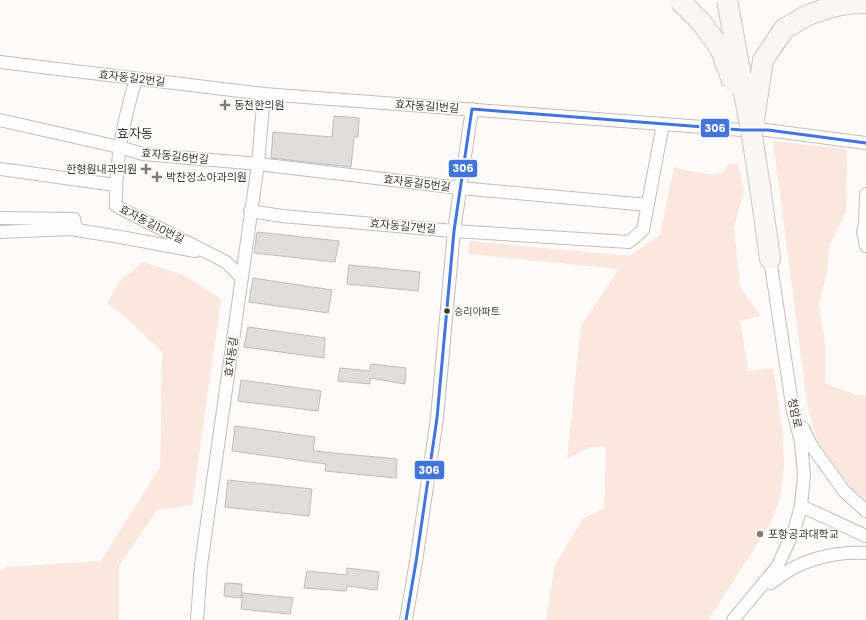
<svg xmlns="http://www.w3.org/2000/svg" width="866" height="620" viewBox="0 0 866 620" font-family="Poppins,'Noto Sans KR',sans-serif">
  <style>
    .green { fill: #fbe7dd }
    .building { fill: #e0dddb; stroke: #bfbcba }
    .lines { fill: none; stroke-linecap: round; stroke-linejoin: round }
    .street-casing { stroke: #c2bebc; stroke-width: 14 }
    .primary-casing { stroke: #cec7c4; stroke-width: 22 }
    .street { stroke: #fffefe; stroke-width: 12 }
    .primary { stroke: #f9f6f4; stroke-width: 20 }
    .primary-bridge-casing { stroke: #cec7c4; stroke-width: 22; stroke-linecap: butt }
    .primary-bridge { stroke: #f9f6f4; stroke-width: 20 }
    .bus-1-casing { stroke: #fff; stroke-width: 6 }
    .bus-1 { stroke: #4374d9; stroke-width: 3 }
    .poi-dot { fill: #807c7a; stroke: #fff; stroke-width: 1.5 }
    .bus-dot { fill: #3c3735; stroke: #fff; stroke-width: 1.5 }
    .labels { text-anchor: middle; stroke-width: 3; stroke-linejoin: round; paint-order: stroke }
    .bus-label { font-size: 10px; fill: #3c3735; stroke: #fff; text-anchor: start }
    .street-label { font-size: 11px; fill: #3c3735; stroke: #fff }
    .poi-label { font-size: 11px; fill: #3c3735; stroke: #fff; text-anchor: start }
    .quarter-label { font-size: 13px; fill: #3c3735; stroke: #fff }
    .line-badge { stroke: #fff; stroke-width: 1.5 }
    .badge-label { font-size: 11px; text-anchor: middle; font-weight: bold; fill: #fff }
  </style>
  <rect width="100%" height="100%" fill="#fdfbf9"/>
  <path class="green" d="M773,141l74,8 -1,63 -16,32 -4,32 -7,27 6,41v39l30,12h11v104l-13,-9 -35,-47 -10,-33z
    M729,164h9l6,28 -10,35 6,60 21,29 -21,5 8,50 25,-3 10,65 1,30 -3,31 -10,29 -63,97h-162l9,-55 28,-46 21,-11 2,-61h-16l-23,12 14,-133 38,-57 -151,-15 1,-13 160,15 31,-21 14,-68c14,4 33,9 48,6z
    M143,262l41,13 37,24 -29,206 -35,5 -38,56v54h-119v-50l8,-3 93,-6 59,-94 2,-115 -37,-35 -18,-14 13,-22z"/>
  <path class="building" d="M334,116l25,2 -1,19h-4l-3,30 -80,-9 2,-26 59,5z
    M257,232l82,9 -4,21 -81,-9z
    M349,265l71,7 -2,19 -71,-7z
    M253,278l79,12 -4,23 -79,-11z
    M248,327l77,11 -1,20 -80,-11z
    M371,364l35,4 -1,16 -35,-6v6l-32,-3 2,-13 30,3z
    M241,380l80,11 -3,20 -80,-10z
    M235,426l80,11 -2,14 84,8 -1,19 -71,-7 1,-7 -94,-13z
    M228,480l84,9 -3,27 -84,-9z
    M347,568l32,4 -2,18 -30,-4 -1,5 -42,-3 3,-17 40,4z
    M225,583l17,1 -1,14 -17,-2z
    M243,593l50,5 -3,16 -49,-5z"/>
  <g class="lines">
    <defs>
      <path id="street" d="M0,62l264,32 478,36
        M136,79c-13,42 -21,83 -20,127l110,56 16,16
        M0,120l119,27 24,7 115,10 202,24 188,17
        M758,129l108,14
        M0,169l115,16
        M866,194l-1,30 -2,8 3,14
        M250,211l32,5 172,15 175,11 14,-12 20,-106
        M0,218l74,1 2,11
        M0,232l71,-3 55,9 69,13
        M803,428l8,17 33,46 22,20
        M801,506l65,30
        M771,583c26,-22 60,-32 95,-30
        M197,620l4,-55 57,-401 6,-70
        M406,620l10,-58 21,-144 17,-187 18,-122
        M733,620l44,-53 18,-39 6,-22 3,-31 -3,-33 -8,-31 -23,-152"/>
      <path id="primary" d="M808,15c19,-7 37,-13 58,-12
        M760,187l10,72"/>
    </defs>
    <use href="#street" class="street-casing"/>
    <use href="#primary" class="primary-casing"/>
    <use href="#street" class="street"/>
    <use href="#primary" class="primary"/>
    <defs>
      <path id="primary-bridge" d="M679,0l22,22 19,26 13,35
        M727,0l25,136 8,51
        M754,120l9,-60 21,-31 24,-14"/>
    </defs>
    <use href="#primary-bridge" class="primary-bridge-casing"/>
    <use href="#primary-bridge" class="primary-bridge"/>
    <defs>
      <path id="bus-1" d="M406,620l10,-58 21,-144 17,-187 18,-122 270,21h26l98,13"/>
    </defs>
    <use href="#bus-1" class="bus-1-casing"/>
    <use href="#bus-1" class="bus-1"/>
  </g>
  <g class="poi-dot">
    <path d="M223 99h4v4h4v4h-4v4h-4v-4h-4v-4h4z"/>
    <path d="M144 163h4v4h4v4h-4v4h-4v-4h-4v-4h4z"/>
    <path d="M155 171h4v4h4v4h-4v4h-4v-4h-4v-4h4z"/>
    <circle cx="760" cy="534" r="4"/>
  </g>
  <circle class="bus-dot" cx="447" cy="311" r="3.5"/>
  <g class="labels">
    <g class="bus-label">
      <text x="454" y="315">승리아파트</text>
    </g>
    <g class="street-label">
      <text transform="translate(132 78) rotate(7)" y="4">효자동길2번길</text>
      <text transform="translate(427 106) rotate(4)" y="4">효자동길1번길</text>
      <text transform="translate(175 156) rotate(6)" y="4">효자동길6번길</text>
      <text transform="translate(417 183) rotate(7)" y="4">효자동길5번길</text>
      <text transform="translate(152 224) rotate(27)" y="4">효자동길10번길</text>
      <text transform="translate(403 226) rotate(5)" y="4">효자동길7번길</text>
      <text transform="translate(231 357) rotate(-82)" y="4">효자동길</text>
      <text transform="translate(795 413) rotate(78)" y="4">청암로</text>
    </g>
    <g class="poi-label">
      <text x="234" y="109">동천한의원</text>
      <text x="137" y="173" text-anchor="end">한형원내과의원</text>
      <text x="166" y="181">박찬정소아과의원</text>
      <text x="768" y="538">포항공과대학교</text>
    </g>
    <g class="quarter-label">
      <text x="135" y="138">효자동</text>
    </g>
  </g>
  <g class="line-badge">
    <rect x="700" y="118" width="30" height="20" rx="4" fill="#4374d9"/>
    <rect x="448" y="159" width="30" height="19" rx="4" fill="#4374d9"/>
    <rect x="414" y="460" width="31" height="20" rx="4" fill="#4374d9"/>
  </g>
  <g class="badge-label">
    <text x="715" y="132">306</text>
    <text x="463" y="172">306</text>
    <text x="429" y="474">306</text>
  </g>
</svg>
